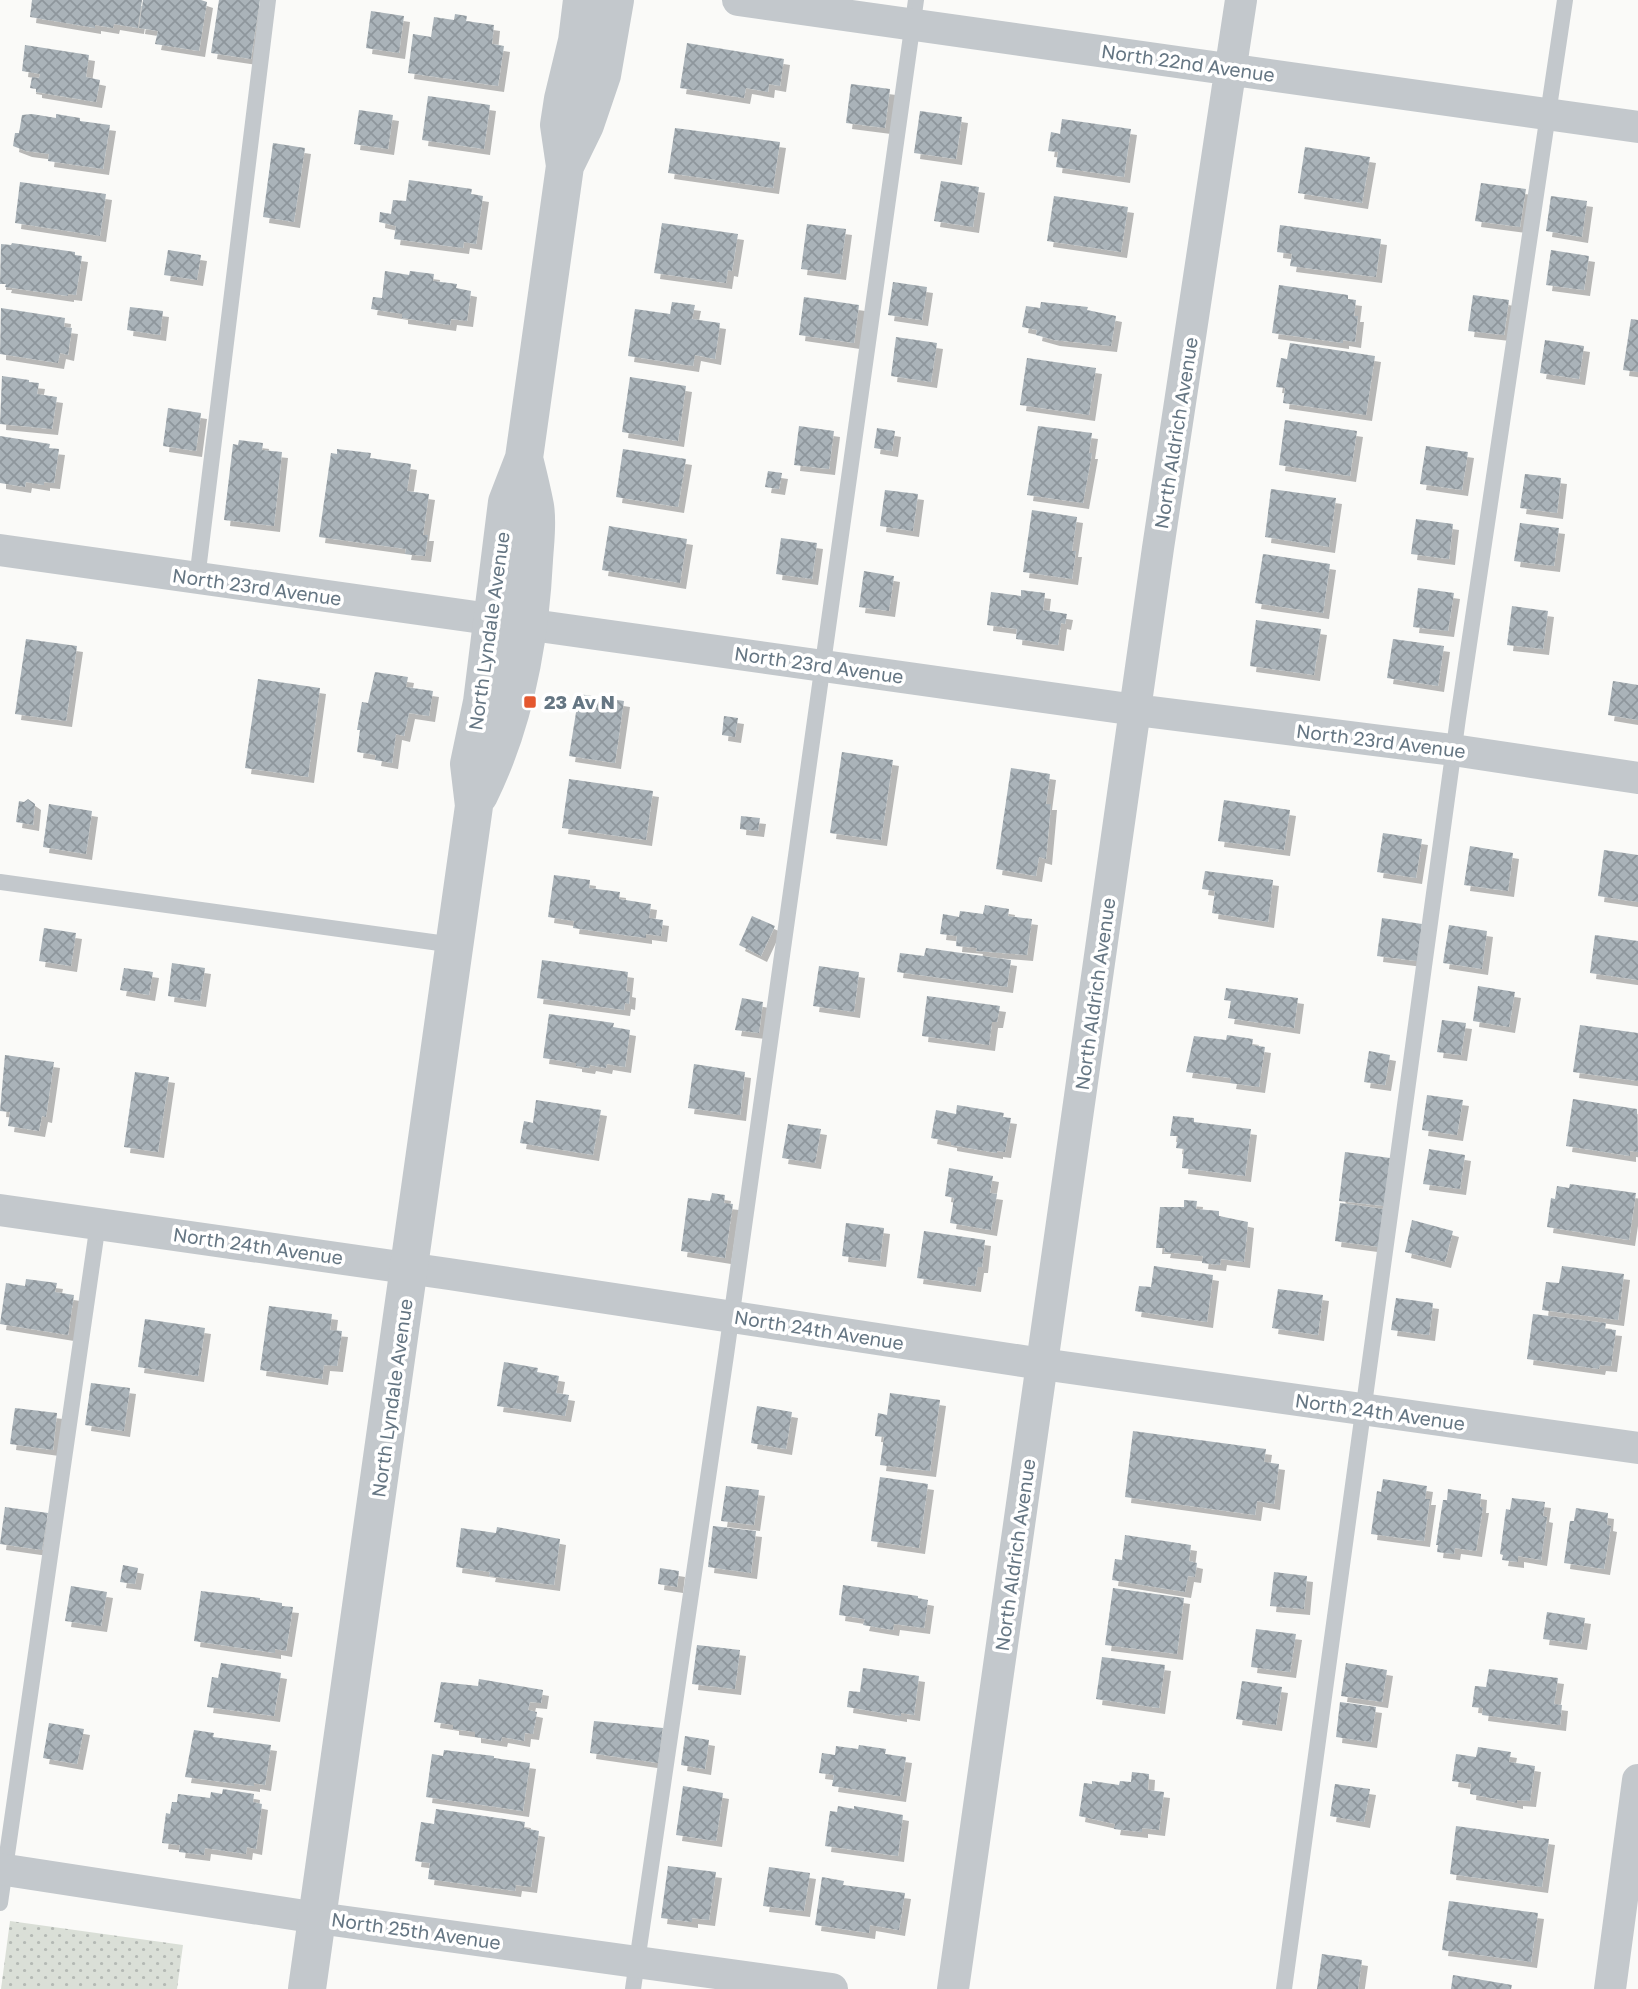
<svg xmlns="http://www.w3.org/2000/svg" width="1638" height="1989" viewBox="0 0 1638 1989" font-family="'Golos Text',sans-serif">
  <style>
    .grass { fill: url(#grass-dots) }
    .building { fill: url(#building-cross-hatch); filter: url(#shadow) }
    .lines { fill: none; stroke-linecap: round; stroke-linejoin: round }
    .service { stroke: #c3c8cc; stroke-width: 16 }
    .minor { stroke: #c3c8cc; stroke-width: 32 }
    .tertiary { stroke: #c3c8cc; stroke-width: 38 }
    .poi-dot { fill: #e4572e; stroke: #fff; stroke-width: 2.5 }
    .labels { text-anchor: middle; stroke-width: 7; stroke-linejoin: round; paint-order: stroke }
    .street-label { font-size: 19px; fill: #657683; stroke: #fff }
    .poi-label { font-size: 19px; font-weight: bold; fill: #657683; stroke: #fff; text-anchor: start }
  </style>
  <defs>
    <pattern id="grass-dots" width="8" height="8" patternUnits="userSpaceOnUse" patternTransform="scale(1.75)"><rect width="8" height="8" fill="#dadfd7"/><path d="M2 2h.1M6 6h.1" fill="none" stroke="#b4b9b4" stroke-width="1.8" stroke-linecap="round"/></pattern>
    <pattern id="building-cross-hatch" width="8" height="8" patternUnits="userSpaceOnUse" patternTransform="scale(1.75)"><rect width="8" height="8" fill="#aab3b9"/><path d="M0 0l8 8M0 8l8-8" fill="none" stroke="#8e969c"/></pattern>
    <filter id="shadow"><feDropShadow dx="6" dy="6" stdDeviation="0" flood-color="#0004"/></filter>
  </defs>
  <rect width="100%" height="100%" fill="#fafaf8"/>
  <path class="grass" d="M10,1921l173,24 -6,44h-176z"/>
  <path class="building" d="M32,0h110l-4,28 -24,-4 -1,4 -18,-3v3l-65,-11z
    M143,0h58l6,2 -8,49 -44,-7 3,-13 -19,-3z
    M219,0h41l-9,59 -40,-6z
    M371,11l33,5 -5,37 -33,-5z
    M455,14l12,2 -1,5 28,4 -2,19 12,2 -6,40 -90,-13 5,-39 18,3 3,-20 20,3z
    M687,43l97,16 -4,27 -11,-2 -1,8 -22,-4 -2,10 -64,-10z
    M25,45l64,10 -3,22 14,3 -4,22 -60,-10v-3l-6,-1 2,-11 7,1 1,-4 -18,-3z
    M851,84l39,5 -5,39 -39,-5z
    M428,96l62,9 -6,44 -62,-9z
    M359,110l34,5 -5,34 -34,-5z
    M920,111l42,6 -6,42 -42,-6z
    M32,114l24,4v-4l24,4v3l30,4 -7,44 -55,-8 1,-7 -23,-3 -13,-5 2,-13h4l3,-18z
    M1062,119l69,10 -7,48 -68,-10 2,-15 -10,-1 3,-19 9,2z
    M675,128l105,14 -7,46 -105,-15z
    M273,143l32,5 -11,74 -31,-5z
    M1305,147l65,10 -8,46 -64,-10z
    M409,180l63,9 -1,5 12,2 -7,48 -12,-2 -1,6 -69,-9 2,-13 -17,-4 1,-10 11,2 2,-14 13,1z
    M941,181l38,6 -6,40 -39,-6z
    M20,182l86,12 -6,42 -85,-13z
    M1481,183l45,6 -6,38 -45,-6z
    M1054,196l74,11 -7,45 -74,-11z
    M1551,196l36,5 -5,36 -36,-6z
    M662,223l76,11 -6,37 -4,-1 -2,13 -72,-10z
    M807,224l39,5 -6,45 -39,-5z
    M1280,225l101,14 -5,38 -86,-11 2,-12 -15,-2z
    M12,243l63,9v3l7,1 -6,39 -8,-1v2l-63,-9 1,-3h-6l1,-40 10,1z
    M168,250l33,5 -4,25 -33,-5z
    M1551,250l38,6 -5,34 -38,-5z
    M385,271l24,4 1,-4 24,3 -1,7 24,3 -1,4 15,3 -4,30 -16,-2 -1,6 -48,-7v-4l-31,-5 2,-12 9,1z
    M893,282l34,5 -5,33 -34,-5z
    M1279,285l69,10v4l8,1 -2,16h4l-3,26 -12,-2v3l-71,-10z
    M1473,295l36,5 -5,35 -36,-4z
    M804,297l55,8 -5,38 -55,-8z
    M672,302l23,3 -3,14 28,4 -5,36 -20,-4 -2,11 -65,-10 7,-47 35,5z
    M1041,302l47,5 -1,3 29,6 -5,30 -57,-6 -18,-5 1,-5 -15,-3 4,-21 14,2z
    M130,307l33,4 -3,24 -33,-5z
    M1,308l64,10 -1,9 8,1 -4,27 -8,-2 -2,10 -58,-9z
    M1631,319l7,1v52l-15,-2z
    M896,337l41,6 -6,39 -40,-6z
    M1545,340l39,6 -5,33 -39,-6z
    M1290,343l85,13 -9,59 -83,-12 2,-15 -9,-1 5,-29 6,1z
    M1027,358l69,10 -7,47 -69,-10z
    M2,376l27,4v2l10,1 -2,11 20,3 -5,32 -52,-5z
    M630,377l56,9 -8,55 -56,-9z
    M168,408l33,5 -5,38 -33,-5z
    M1285,420l72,11 -7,45 -71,-11z
    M799,426l35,5 -5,38 -35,-4z
    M1038,426l54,7 -3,20h3l-9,50 -56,-8z
    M877,428l18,3 -3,20 -18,-3z
    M0,436l50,8 -1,4 10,1 -5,34 -10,-1v3l-18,-3 -1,5 -25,-4z
    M239,440l24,3 -1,7 20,2 -8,74 -50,-6 9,-76 5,1z
    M1426,446l42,6 -6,38 -42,-6z
    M337,449l34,4 -1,5 41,6 -4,27 22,3 -6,41h5l-3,21 -20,-2 1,-5 -87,-12 12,-84 6,1z
    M623,449l63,10 -8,48 -62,-10z
    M768,471l14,2 -3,16 -14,-2z
    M1525,474l36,4 -4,35 -37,-5z
    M1271,489l65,9 -7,49 -64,-10z
    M885,490l33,4 -5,37 -33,-5z
    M1032,510l45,7 -5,34h4l-4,28 -49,-7z
    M1416,519l37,5 -4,35 -38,-5z
    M1520,523l39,5 -5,38 -40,-5z
    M609,526l78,13 -7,44 -78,-13z
    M781,538l36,5 -5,36 -36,-5z
    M1263,554l67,10 -7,49 -68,-10z
    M864,571l30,5 -5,35 -30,-4z
    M1418,588l36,5 -6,38 -35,-4z
    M1021,590l24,3 -2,17 24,4 -2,10 -4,-1 -3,22 -42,-6 1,-10 -30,-4 4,-33 30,4z
    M1512,606l36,5 -5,38 -36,-4z
    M1256,620l65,9 -7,46 -64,-9z
    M26,639l51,7 -11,75 -51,-7z
    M1393,639l51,7 -6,40 -51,-8z
    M375,672l33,5 -2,10 27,4 -4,25 -20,-3 -5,23 -8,-2 -4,29 -17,-3 1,-5 -19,-3 3,-22h-3l5,-28 6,1z
    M258,679l62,9 -12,89 -63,-9z
    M1613,681l25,4v35l-30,-5z
    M579,694l45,7 -9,62 -46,-7z
    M724,716l14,2 -3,19 -13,-2z
    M842,752l51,8 -12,80 -51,-7z
    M1011,768l39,6 -4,30h5l-5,55 -7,-2 -3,19 -40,-7z
    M569,779l84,12 -7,49 -84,-12z
    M28,799l7,5 -2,21 -17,-3 3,-21 5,1z
    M1224,800l66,10 -6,40 -66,-9z
    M49,804l43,7 -6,43 -43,-7z
    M741,816l19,2 -2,13 -18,-2z
    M1383,833l39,6 -6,39 -39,-6z
    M1470,846l43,7 -5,38 -44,-6z
    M1604,850l34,5v47l-40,-6z
    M1205,871l68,9 -5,42 -56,-9 3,-22 -13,-2z
    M554,875l36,5 -1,8 31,4 -1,7 32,5 -2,14 14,2 -2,16 -15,-2v4l-73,-10 1,-7 -26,-4z
    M985,905l24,4 -1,7 24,3 -5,36 -51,-4 1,-3 -21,-2 1,-10 -17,-2 3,-20 16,3 1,-6 23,3z
    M752,916l23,10 -14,30 -22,-11z
    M1382,918l40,6 -5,37 -40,-5z
    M1449,925l38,6 -5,38 -39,-6z
    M44,928l32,5 -5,33 -32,-5z
    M1595,935l43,6v39l-48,-7z
    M926,948l85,12 -4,27 -110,-15 3,-19 24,3z
    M542,960l86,12 -2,19 4,1 -1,12 -4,-1 -1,7 -87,-12z
    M172,963l33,5 -5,33 -32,-5z
    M819,966l40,6 -5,40 -41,-6z
    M124,968l29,4 -4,23 -29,-5z
    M1478,986l37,6 -6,35 -36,-6z
    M1226,988l72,10 -4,30 -66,-10 3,-17 -7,-1z
    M927,996l73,10 -3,16h-5l-3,23 -67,-9z
    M742,998l21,4 -4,31 -24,-3z
    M549,1014l65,9 -1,4 17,3 -5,37 -18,-3 -1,4 -16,-3 -1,3 -13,-2v-3l-33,-5z
    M1442,1020l24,3 -5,32 -24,-3z
    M1580,1025l58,8v48l-65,-9z
    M1227,1035l26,4 -1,6 13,2 -6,40 -29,-4 1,-5 -45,-6 8,-36 32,4z
    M1369,1051l21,4 -5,30 -21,-3z
    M5,1055l49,7 -8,55 -4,-1 -3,15 -31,-5 2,-14 -10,-1z
    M694,1064l51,8 -5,43 -52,-7z
    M135,1072l34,5 -11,75 -34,-5z
    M1427,1095l36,5 -6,35 -35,-5z
    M1573,1099l64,10 1,43 -8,-1v5l-64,-10z
    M536,1100l65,10 -8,45 -73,-12 4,-22 9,2z
    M957,1105l47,8 -1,4 8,1 -6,34 -8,-1v2l-46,-8v-3l-20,-4 5,-28 20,4z
    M1173,1116l21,2v4l57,7 -6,47 -63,-8 2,-19 -8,-1 2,-12h-8z
    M788,1124l33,5 -6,34 -33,-5z
    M1429,1149l36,6 -5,34 -37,-5z
    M1345,1152l45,6 -6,48 -45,-5z
    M949,1168l44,8 -3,17 7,1 -6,36 -41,-7 4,-25 -9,-2z
    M1570,1184l66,9 -7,47 -82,-13 4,-29 4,1 2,-13 12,2z
    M712,1193l13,2 -1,8 9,1 -8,54 -44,-7 7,-53 22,3z
    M1184,1200l13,1 -1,8 23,2v5l29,6 -4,40 -23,-3 -1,6 -18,-2 1,-7 -39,-4 1,-4h-9l4,-41h24z
    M1340,1203l44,6 -5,38 -44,-6z
    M1412,1220l41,11 -8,31 -40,-10z
    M846,1223l38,5 -4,33 -38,-5z
    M924,1231l61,9 -3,27h-4l-3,19 -58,-8z
    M1154,1266l59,9 -6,47 -72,-11 4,-25 12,1z
    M1562,1266l62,8 -6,46 -76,-10 4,-28 13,1z
    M26,1279l31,4 -2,9 19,3 -6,40 -68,-11 6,-41 19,3z
    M1278,1289l45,6 -5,40 -46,-7z
    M1396,1298l37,5 -4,32 -38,-5z
    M269,1306l63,8 -2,16 12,1 -5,35 -13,-1 -2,14 -62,-9z
    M1533,1314l73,9 -1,6 11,1 -5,36 -11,-1 -1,4 -72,-10z
    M145,1319l60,9 -7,48 -60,-9z
    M504,1362l34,6 -1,4 22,4 -3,17 13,2 -4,21 -68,-10z
    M91,1383l39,5 -6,43 -39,-6z
    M890,1393l50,7 -10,71 -50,-6 4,-28 -9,-1 3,-23 9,2z
    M757,1406l35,6 -6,37 -35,-6z
    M15,1408l42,5 -4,37 -43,-6z
    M1133,1431l133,18 -2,13 15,2 -5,40 -17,-3 -2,14 -130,-18z
    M880,1477l48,7 -9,64 -48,-7z
    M1383,1479l44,7 -2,13h5l-6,42 -53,-7 6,-43 4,1z
    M726,1486l33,4 -5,35 -33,-4z
    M1448,1489l33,5 -1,13h3l-7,44 -21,-3 -1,6 -17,-2 1,-7h-2l7,-45h4z
    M1512,1498l33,4 -2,14 4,1 -6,43 -23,-4v6l-16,-2 1,-5 -3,-1 6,-45 4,1z
    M5,1507l43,6 -6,37 -42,-6z
    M1576,1508l32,5 -1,12 4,1 -7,43 -40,-6 6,-42h4z
    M713,1526l43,5 -5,42 -43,-6z
    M497,1527l63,12 -6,46 -65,-9 1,-4 -34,-5 5,-39 35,5z
    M1125,1535l66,10 -2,16 8,2 -2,14 -7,-1 -3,16 -73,-12 3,-21 7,1z
    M123,1565l15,3 -3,16 -15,-2z
    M660,1568l19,3 -2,16 -19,-3z
    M1274,1572l33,4 -3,33 -34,-3z
    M843,1585l75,11v2l10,2 -4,28 -30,-4 -1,6 -30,-5 2,-6 -26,-4z
    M71,1586l36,6 -6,34 -36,-5z
    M1113,1588l71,10 -7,56 -72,-9z
    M201,1591l59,7v2l22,3v3l11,1 -7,44 -11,-2v4l-81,-12z
    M1547,1612l38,6 -4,26 -38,-5z
    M1256,1629l40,5 -6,38 -39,-5z
    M697,1645l43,5 -5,39 -43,-5z
    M1102,1657l63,8 -6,43 -63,-9z
    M221,1663l60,10 -7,43 -67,-9 5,-30 6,1z
    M1346,1663l41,7 -5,32 -41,-6z
    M863,1668l56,8 -5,39 -13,-2v3l-54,-9 2,-16 11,1z
    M1489,1669l69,9 -4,26 8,1 -2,20 -78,-10 1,-7 -11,-1 3,-21 11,1z
    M479,1679l64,11 -2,13 -11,-1 -2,8 9,2 -4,22 -8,-1 -1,8 -22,-4 -1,4 -26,-4v-5l-22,-3v-4l-19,-3 7,-40 37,4z
    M1242,1681l40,6 -6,38 -40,-6z
    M1340,1702l36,5 -5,35 -35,-5z
    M594,1721l69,7 -5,35 -68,-10z
    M49,1723l35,6 -7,35 -34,-6z
    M194,1730l20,3 -1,4 58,8 -6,40 -11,-2v3l-69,-9z
    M685,1736l24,4 -4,29 -24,-4z
    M859,1745l27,4 -1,5 21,3 -6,39 -68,-10 2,-11 -15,-2 3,-20 13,2 1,-9 22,3z
    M1478,1747l33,5 -2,10 26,4 -5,35 -13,-1v3l-47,-9 1,-10 -19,-3 4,-27 20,3z
    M444,1750l50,6v2l36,5 -7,48 -97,-14 6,-43 11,2z
    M1132,1772l17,2 -1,16 16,2 -5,38 -17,-2v4l-28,-3 1,-5 -36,-8 5,-33 8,1v-3l27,4 1,-4 11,1z
    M1335,1784l35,5 -6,33 -34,-6z
    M683,1786l40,7 -7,48 -40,-6z
    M223,1789l31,5 -1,8 9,2 -6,45 -9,-2 -1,7 -41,-6 -1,7 -25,-3 1,-7 -18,-2 4,-30 4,1 2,-12h5l1,-8 32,4 1,-6 11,2z
    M838,1806l16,3v-3l49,9 -5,41 -73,-10 5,-35 7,1z
    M436,1809l89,13 -1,6 15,3 -8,56 -15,-2 -1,6 -87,-12 2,-16 -15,-2 6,-39 13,2z
    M1456,1826l93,13 -7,48 -92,-13z
    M668,1866l48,6 -7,48 -17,-2v4l-31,-4z
    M769,1867l41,6 -6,38 -41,-5z
    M822,1877l22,4 -1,4 62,8 -6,37 -29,-5 -1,8 -54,-8z
    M1449,1901l89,12 -7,49 -89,-12z
    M1322,1954l40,6 -4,29h-41z
    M1453,1975l59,10 -1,4h-60z"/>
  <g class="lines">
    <path class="service" d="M197,579l71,-579
      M0,882l454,63
      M0,1903l98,-680
      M633,1989l93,-634 190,-1355
      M1284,1989l174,-1271 107,-718"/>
    <path class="minor" d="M738,0l900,127
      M0,550l1136,160 317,40 185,28
      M0,1210l449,64 593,90 596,84
      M0,1869l318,49 514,71
      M953,1989l205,-1441 83,-548
      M1610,1989l28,-209"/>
    <path class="tertiary" d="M566,164l19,-39 17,-50 13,-75
      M479,795c36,-73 51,-155 55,-235 1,-18 4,-37 1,-54 -3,-16 -7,-32 -11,-48
      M307,1989l167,-1183 -5,-42 13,-62 25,-200 17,-44 41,-292 -6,-41 4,-26 14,-58 5,-41"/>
  </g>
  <rect class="poi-dot" x="523" y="695" width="14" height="14" rx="3.5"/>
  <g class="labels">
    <g class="street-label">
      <text transform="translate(1188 63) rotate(8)" y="7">North 22nd Avenue</text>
      <text transform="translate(1176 433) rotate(-81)" y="7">North Aldrich Avenue</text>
      <text transform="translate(257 587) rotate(8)" y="7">North 23rd Avenue</text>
      <text transform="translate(489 631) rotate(-82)" y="7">North Lyndale Avenue</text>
      <text transform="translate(819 665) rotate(8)" y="7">North 23rd Avenue</text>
      <text transform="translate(1381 741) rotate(7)" y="7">North 23rd Avenue</text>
      <text transform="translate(1095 994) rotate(-82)" y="7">North Aldrich Avenue</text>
      <text transform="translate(258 1246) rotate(8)" y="7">North 24th Avenue</text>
      <text transform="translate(819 1330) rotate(9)" y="7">North 24th Avenue</text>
      <text transform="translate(392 1398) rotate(-82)" y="7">North Lyndale Avenue</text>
      <text transform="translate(1380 1412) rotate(8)" y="7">North 24th Avenue</text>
      <text transform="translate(1015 1555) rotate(-82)" y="7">North Aldrich Avenue</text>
      <text transform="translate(416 1931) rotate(8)" y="7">North 25th Avenue</text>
    </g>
    <g class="poi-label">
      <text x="544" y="709">23 Av N</text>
    </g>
  </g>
</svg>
